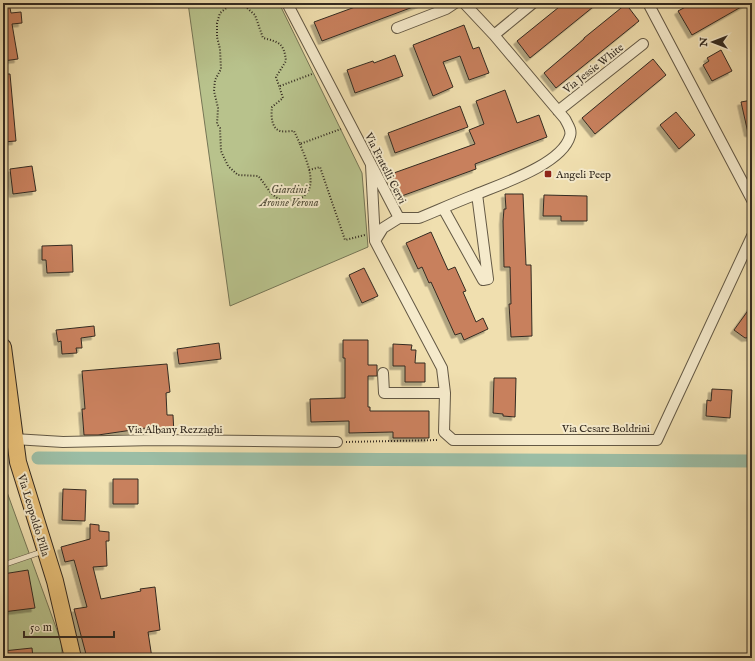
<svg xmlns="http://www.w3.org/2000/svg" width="755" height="661" viewBox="0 0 755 661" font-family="'IM FELL English',serif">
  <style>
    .green { fill: #b8c28c; stroke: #767656 }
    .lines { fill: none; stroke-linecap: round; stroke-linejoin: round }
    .canal { stroke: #9bbda5; stroke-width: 13 }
    .building { fill: #c8805d; stroke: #342b21; filter: url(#shadow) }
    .service-casing { stroke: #635844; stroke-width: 6 }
    .minor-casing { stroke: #635844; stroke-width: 12 }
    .primary-casing { stroke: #342b21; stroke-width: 18 }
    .path { stroke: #342b21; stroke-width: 2; stroke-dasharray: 1 2; stroke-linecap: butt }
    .service { stroke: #f5eacb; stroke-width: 5 }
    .minor { stroke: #f5eacb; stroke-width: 10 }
    .primary { stroke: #e8c078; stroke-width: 16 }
    .poi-dot { fill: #8f2418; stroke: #f5eacb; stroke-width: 1.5 }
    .labels { text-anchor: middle; stroke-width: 4; stroke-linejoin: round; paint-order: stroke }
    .street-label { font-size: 11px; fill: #342b21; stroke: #f5eacb }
    .poi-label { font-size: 11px; fill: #342b21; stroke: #f5eacb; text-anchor: start }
    .park-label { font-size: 11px; font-style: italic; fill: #55513c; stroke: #f5eacb }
  </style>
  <defs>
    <filter id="shadow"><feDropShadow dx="-3.5" dy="3.5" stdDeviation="0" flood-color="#0004"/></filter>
  </defs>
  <rect width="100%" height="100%" fill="#f0dfaf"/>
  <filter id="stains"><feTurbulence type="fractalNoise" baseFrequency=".005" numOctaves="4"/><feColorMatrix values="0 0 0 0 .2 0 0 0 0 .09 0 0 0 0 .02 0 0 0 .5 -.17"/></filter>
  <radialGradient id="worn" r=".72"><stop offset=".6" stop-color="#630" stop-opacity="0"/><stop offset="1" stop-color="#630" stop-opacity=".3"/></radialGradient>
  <path class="green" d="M188,3h91l83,170 6,74 -138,59z
    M3,481l59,163v14h-59z"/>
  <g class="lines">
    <path class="canal" d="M38,458l714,3"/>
  </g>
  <path class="building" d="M3,3h6l2,10 10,-1 1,11 -10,1 6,35 -15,2z
    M366,3l55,1 -99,37 -8,-19z
    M564,3h34l-68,55 -13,-17z
    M693,3h55l-56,32 -14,-24z
    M626,4l13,17 -83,67 -12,-15 40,-34v-1z
    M464,25l9,24 6,-2 10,26 -20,7 -9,-24 -17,6 10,25 -20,9 -20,-51z
    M721,50l11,21 -20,10 -9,-16 6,-4 -2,-3z
    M395,55l8,21 -48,17 -8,-23 26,-9 1,2z
    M653,59l13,16 -71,59 -13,-16z
    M3,74h7l6,67 -13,1z
    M505,90l12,33 22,-8 8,22 -72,27 1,5 -77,28 -8,-23 84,-30 -6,-14 15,-6 -8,-23z
    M752,100v33h-4l-7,-31z
    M460,106l8,21 -73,26 -7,-20z
    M676,112l19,23 -16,14 -19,-24z
    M32,166l4,25 -23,3 -3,-25z
    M505,194h18l3,71h5l1,71 -21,1 -2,-33h2l-1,-37h-6l-1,-46 1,-12h2z
    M544,195l43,1v25h-26v-5h-18z
    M431,232l17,38 7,-3 11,24 -3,1 13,30 7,-4 5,11 -24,11 -3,-7 -6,2 -24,-53 -2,1 -7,-16 -4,2 -12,-26z
    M72,245l1,27 -26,1 -1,-13h-4v-14z
    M364,268l14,28 -16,7 -13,-28z
    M752,305v32l-7,1 -11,-8z
    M94,326l1,10 -14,2 1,10h-6l1,5 -15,1 -1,-13 -3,1 -2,-12z
    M343,340h25v25h9v11h-9v31h2v4h59v27h-36v-6l-44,1v-12l-38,1 -1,-23 35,-1v-40h-2z
    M219,343l2,16 -42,5 -2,-15z
    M393,344l19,1 -1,5h5l-1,13h10v19h-20v-16h-12z
    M167,364l3,28 -4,1 1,22h6l1,19h-27l-1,-6 -48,7h-14l-2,-26h3l-3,-38z
    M494,378h22l-1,39 -12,-1v-2l-10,-1z
    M712,389l20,1 -2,28 -24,-2 1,-16 4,1z
    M113,479h25v25h-25z
    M63,489l23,1 -1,31 -23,-1z
    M90,524l9,1v6l10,1v9h-3l1,25 -14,1 8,32 40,-8 -1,-2 15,-2 5,43 -12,2 4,26h-65l-13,-49 13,-2 -13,-47 -9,2 -4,-15 29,-8z
    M28,570l7,38 -32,4v-38z
    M32,648l1,10h-30v-7z"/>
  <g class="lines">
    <defs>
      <path id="service" d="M3,565l41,-14"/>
      <path id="minor" d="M287,3l112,215h20c17,-7 35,-15 53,-22 26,-11 90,-31 98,-60 2,-6 -2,-11 -5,-17l-71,-84 -30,-32
        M648,3l104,197
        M397,28l49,-19 9,-6
        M494,35l39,-32
        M558,111l85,-67
        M371,165l4,76 67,127 3,25 -1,39 9,8h204l95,-204
        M443,208l40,72 5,-1 -11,-85
        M375,241l8,-13 16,-10
        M383,373l1,20h61
        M14,439l49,3 92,-2 182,2"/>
      <path id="primary" d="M3,347l15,115 37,119 18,77"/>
    </defs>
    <use href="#service" class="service-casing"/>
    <use href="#minor" class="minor-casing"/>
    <use href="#primary" class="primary-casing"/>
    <path class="path" d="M280,86l32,-12
      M300,144c6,16 21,45 -1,55 -6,3 -13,3 -20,0 -10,-5 -14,-16 -21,-23l-20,-1 -10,-9 -7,-15 -1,-23 -3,-4 1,-16 -4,-17 1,-11 6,-11 -1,-20 -3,-12v-14l3,-10 9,-7 9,-2 8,3 9,8 8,23c16,4 21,5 23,23l-10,16 7,21 -11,9c-1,8 -1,21 8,24 4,1 10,0 14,0l6,13 41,-15
      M309,170l11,-3 25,73 20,-5
      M346,442l92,-2"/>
    <use href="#service" class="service"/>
    <use href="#minor" class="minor"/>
    <use href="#primary" class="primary"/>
  </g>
  <rect class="poi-dot" x="544" y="170" width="8" height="8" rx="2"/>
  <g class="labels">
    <g class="street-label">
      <text transform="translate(593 68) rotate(-38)" y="4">Via Jessie White</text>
      <text transform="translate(386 168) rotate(63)" y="4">Via Fratelli Cervi</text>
      <text x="606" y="432">Via Cesare Boldrini</text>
      <text x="175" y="433">Via Albany Rezzaghi</text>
      <text transform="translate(34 515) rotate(73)" y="4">Via Leopoldo Pilla</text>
    </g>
    <g class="poi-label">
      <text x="556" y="178">Angeli Peep</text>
    </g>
    <g class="park-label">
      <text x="289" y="193">Giardini<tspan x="289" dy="13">Aronne Verona</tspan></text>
    </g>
  </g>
  <rect width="755" height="661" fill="none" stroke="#f0dfaf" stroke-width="16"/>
  <rect x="4" y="4" width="747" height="653" fill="none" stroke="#342b21" stroke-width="2"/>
  <rect x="8" y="8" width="739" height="645" fill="none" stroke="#342b21"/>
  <g transform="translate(713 42) rotate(270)" stroke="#f5eacb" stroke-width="3" paint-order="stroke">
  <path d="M0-3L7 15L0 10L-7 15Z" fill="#342b21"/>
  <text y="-6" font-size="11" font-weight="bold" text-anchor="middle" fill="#342b21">N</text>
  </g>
  <path d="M24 631v6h90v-6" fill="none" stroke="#342b21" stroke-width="2"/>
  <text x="30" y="631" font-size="12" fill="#342b21" stroke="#f5eacb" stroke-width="3" paint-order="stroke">50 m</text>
  <rect width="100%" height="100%" filter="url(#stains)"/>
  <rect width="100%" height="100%" fill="url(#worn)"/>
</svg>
